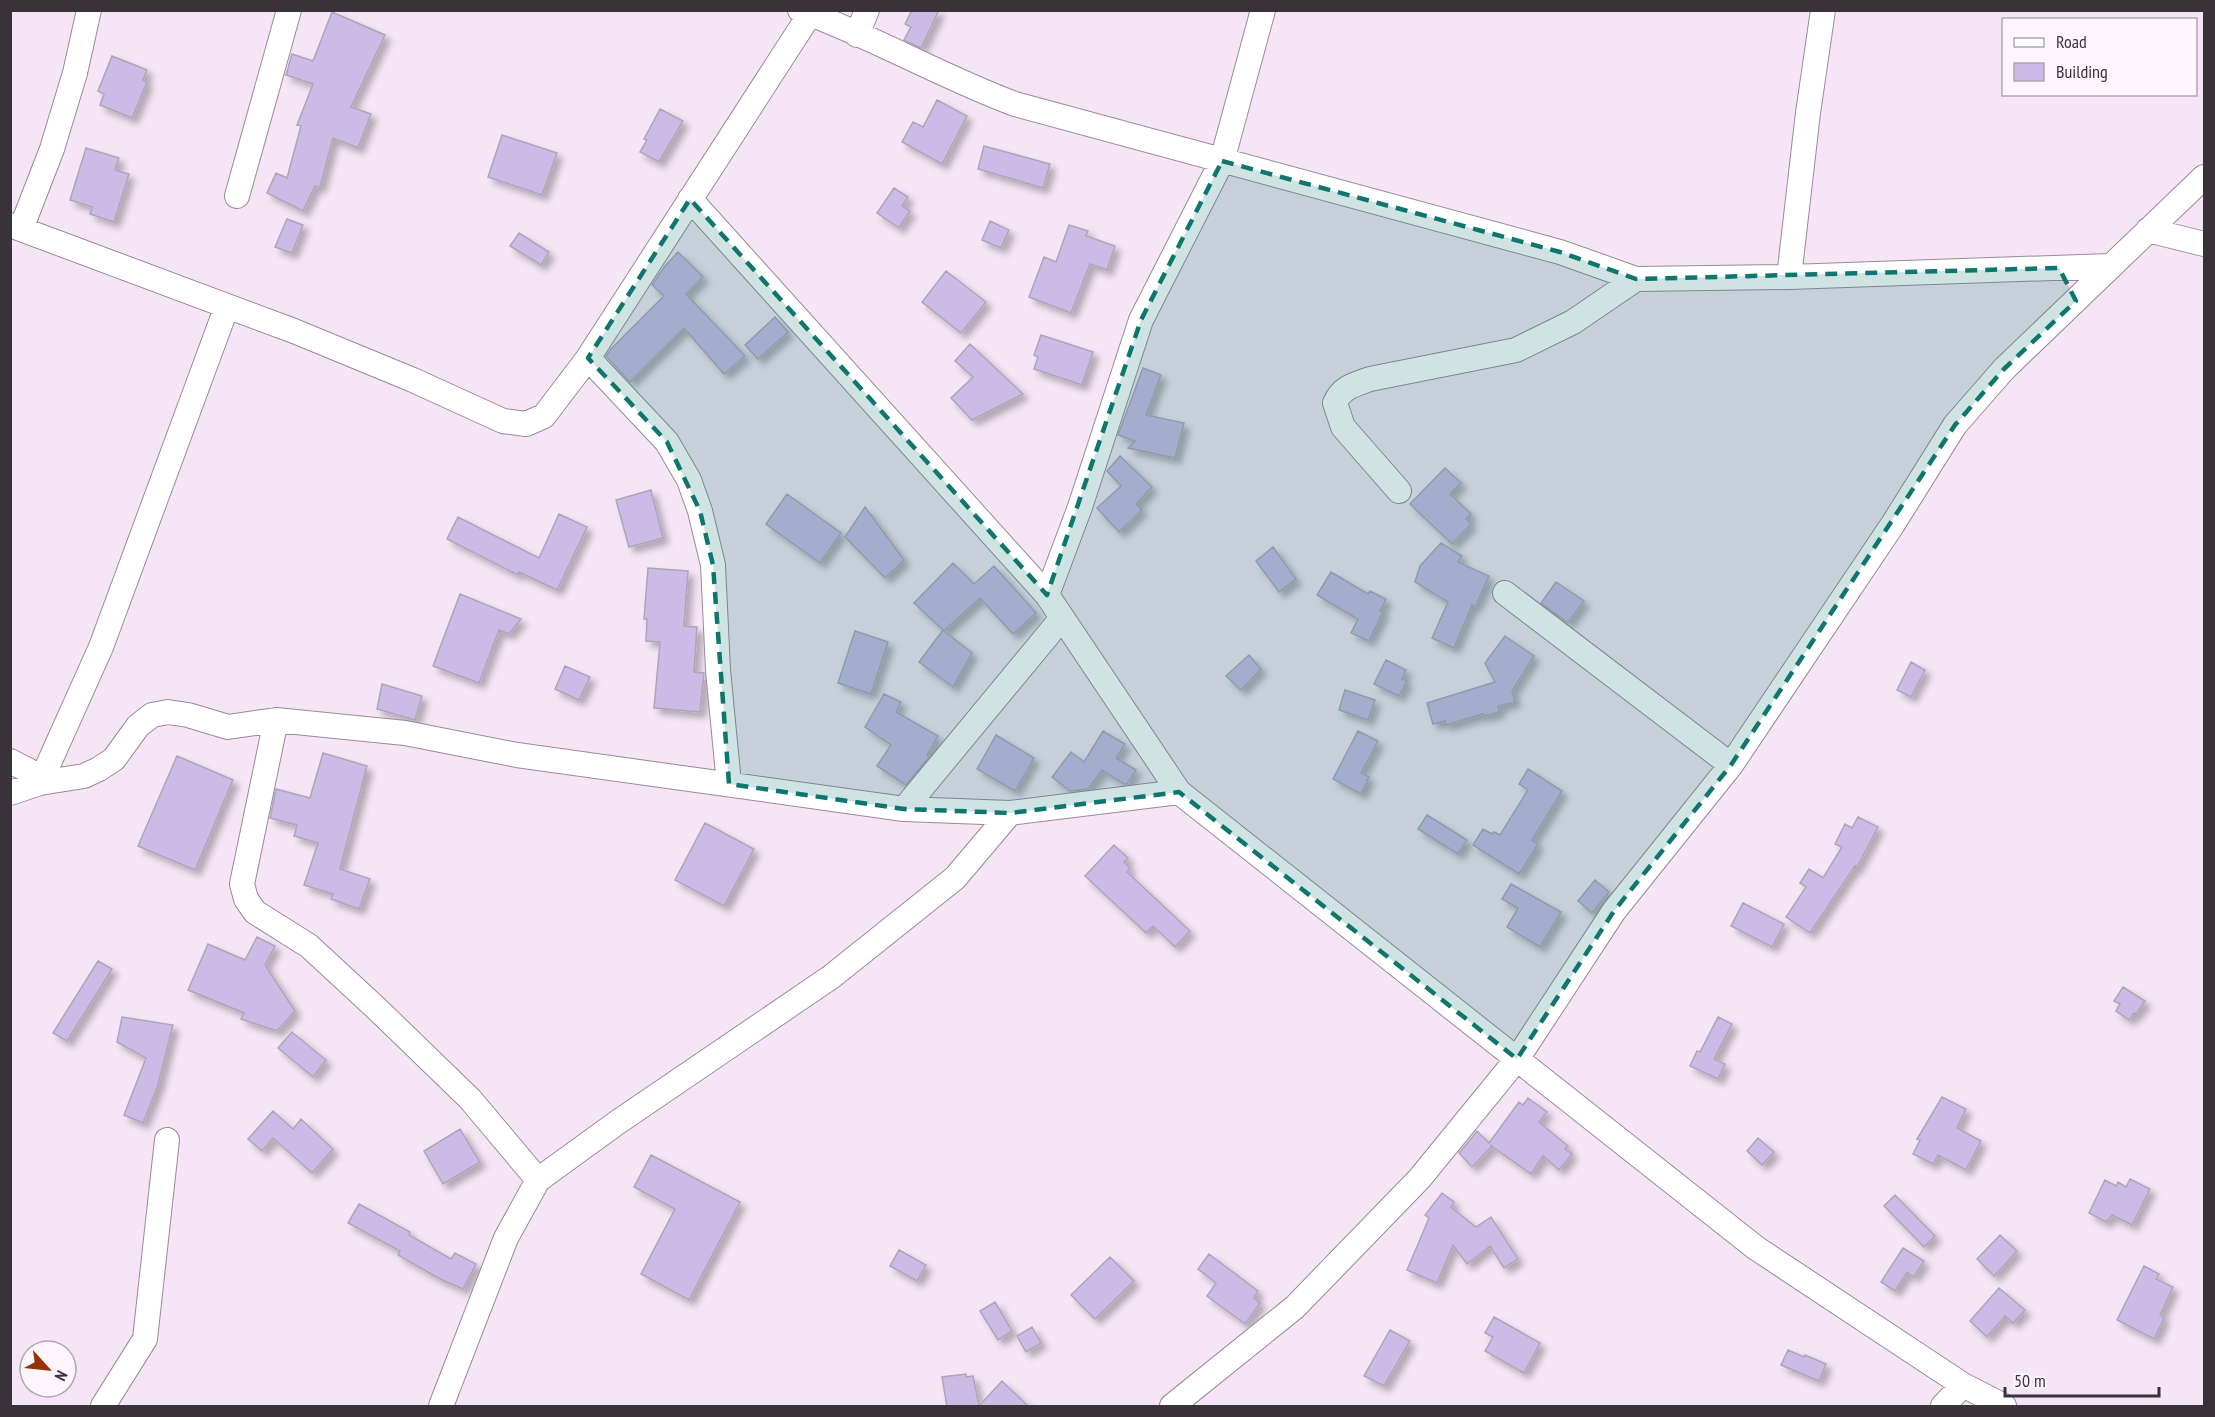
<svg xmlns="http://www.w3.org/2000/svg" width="2215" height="1417" viewBox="0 0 2215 1417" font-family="'PT Sans Narrow',sans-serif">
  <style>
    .building { fill: #cbbbe6; stroke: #aca6b9; stroke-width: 1.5; filter: url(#shadow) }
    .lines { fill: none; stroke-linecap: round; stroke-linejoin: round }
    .street-casing { stroke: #998a99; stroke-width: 26 }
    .street { stroke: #fff; stroke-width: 24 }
    .marked { fill: #0f766e; fill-opacity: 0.2; stroke: #0f766e; stroke-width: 4.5; stroke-dasharray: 12 8; stroke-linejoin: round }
  </style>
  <defs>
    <filter id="shadow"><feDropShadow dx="5.5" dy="5.5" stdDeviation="3" flood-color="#0004"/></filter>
  </defs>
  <rect width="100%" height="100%" fill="#f5e5f6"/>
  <path class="building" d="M912,10h27l-18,38 -17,-8 7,-13 -6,-3z
    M332,12l53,23 -34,72 20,7 -13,34 -25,-10 -13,49 -5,-1 -12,25 -36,-18 9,-20 11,5 14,-52 -4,-1 16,-41 -27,-9 6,-21 21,7z
    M112,56l35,14 -4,10 4,2 -15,36 -32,-13 4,-11 -6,-3z
    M937,100l30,16 -25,48 -40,-22 11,-20 10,5z
    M660,109l23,12 -24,41 -19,-10 7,-12 -3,-1z
    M502,135l55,18 -15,42 -54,-18z
    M984,146l66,18 -7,24 -65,-19z
    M86,148l33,10 -4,12 14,4 -15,48 -24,-8 2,-7 -22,-7z
    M894,188l14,9 -6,9 8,5 -11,17 -22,-15z
    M287,219l16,6 -11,28 -17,-6z
    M990,221l19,9 -8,18 -19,-8z
    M1069,225l19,6 -2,5 29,10 -8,24 -17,-6 -19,49 -42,-16 15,-40 12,5z
    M519,233l30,19 -8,13 -31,-19z
    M678,252l25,25 -17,17 59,62 -21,18 -40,-46 -54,54 -24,-26 5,-7 53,-53 -12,-11 13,-19z
    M946,271l40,31 -25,31 -39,-31z
    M775,317l13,15 -30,27 -13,-14z
    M1041,335l52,17 -11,33 -48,-16 4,-12 -4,-2z
    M970,344l53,50 -51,26 -21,-22 22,-21 -18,-16z
    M1143,368l18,7 -15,40 38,8 -9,35 -47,-10 7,-7 -17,-6z
    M1120,456l32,31 -16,17 6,6 -23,22 -22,-24 24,-22 -14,-15z
    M1445,468l16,15 -11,11 21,20 -5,5 5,5 -19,20 -42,-40z
    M651,490l12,48 -34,9 -13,-47z
    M787,494l54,39 -21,30 -54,-39z
    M865,507l39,53 -19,18 -40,-41z
    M559,514l28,13 -30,63 -38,-18 -1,3 -71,-36 11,-22 81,41z
    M1441,543l21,13 -4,6 31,14 -14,31 -3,-2 -18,43 -22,-10 16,-36 -33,-20 5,-16z
    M1273,547l23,32 -17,13 -23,-31z
    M953,563l21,21 20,-18 42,47 -23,21 -33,-36 -36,33 28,22 -19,34 -34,-25 24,-32 -29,-27z
    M648,568l40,3 -4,55 13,1 -3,45 10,1 -4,39 -46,-4 6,-66 -14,-1 1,-22h-3z
    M1331,572l37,22 2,-3 16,8 -6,12 3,1 -14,29 -18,-8 7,-14 -41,-24z
    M1556,582l28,19 -16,22 -27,-20z
    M460,594l61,25 -12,15 -10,-4 -20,53 -46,-17z
    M855,631l33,11 -17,52 -33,-11z
    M1505,636l29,20 -22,35 3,11 -17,4 1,6 -15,4 -1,-2 -37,11 -1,-4 -12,3 -6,-21 68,-21 -10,-19z
    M1249,655l12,14 -20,21 -15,-14z
    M1386,660l20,10 -4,9 5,2 -8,15 -25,-12z
    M1911,662l14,8 -14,27 -14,-7z
    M565,666l25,11 -11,23 -24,-11z
    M382,684l40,12 -7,24 -38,-11z
    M1345,690l30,10 -7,20 -29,-10z
    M884,694l17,8 -5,10 42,24 -11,19 2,2 -23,28 -29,-19 14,-21 -26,-18z
    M1103,731l22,13 -9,14 20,12 -9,14h-3l-22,-14 -14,19 -18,2 -18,-14 19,-25 13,10z
    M1358,731l20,10 -17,32 8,4 -8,17 -28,-15z
    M996,735l38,23 -19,33 -38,-22z
    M323,753l44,13 -27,103 30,10 -11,30 -28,-10 2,-5 -29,-9 14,-42 -24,-7 3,-11 -27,-7 6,-29 34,9z
    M177,756l56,24 -38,90 -57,-24z
    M1528,769l34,22 -30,49 6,4 -19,30 -46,-29 10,-16 9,5 2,-2 6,3 28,-45 -9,-6z
    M1427,815l40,25 -9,14 -40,-25z
    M1858,817l20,10 -21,40 -2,-1 -45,67 -24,-16 20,-30 -6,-4 9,-14 14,9 19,-31 -7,-3 10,-20 7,4z
    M705,823l49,26 -30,57 -49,-26z
    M1114,845l14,13 -4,4 6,6 -3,4 63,59 -15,16 -22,-21 -7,7 -61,-57z
    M1595,880l14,12 -17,21 -14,-12z
    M1511,884l50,28 -21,35 -33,-20 11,-19 -16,-9z
    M1743,903l41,21 -12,23 -41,-21z
    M257,937l18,9 -10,19 30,46 -18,20 -36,-12 3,-6 -56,-23 20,-46 37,16z
    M98,961l14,8 -45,72 -14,-8z
    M2123,987l22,14 -9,13 -2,-1 -5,7 -13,-9 4,-7 -6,-3z
    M122,1017l51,8 -15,60 -15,38 -19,-8 22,-57 -29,-16z
    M1718,1017l14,7 -18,35 11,5 -7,15 -28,-13 7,-15 3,1z
    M292,1032l34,28 -13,17 -35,-29z
    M1942,1097l24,12 -9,19 24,13 -15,29 -28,-15 -5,9 -20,-10 7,-14 -3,-1z
    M1528,1098l19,14 -8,10 29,24 -3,3 7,5 -13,16 -16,-14 -12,18 -41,-29 2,1 -20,21 -13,-14 18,-22 12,12 30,-41 4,3z
    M273,1111l20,18 8,-10 32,30 -21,24 -39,-35 -11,13 -14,-12z
    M460,1129l20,33 -37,22 -19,-33z
    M1758,1138l16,14 -12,13 -15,-14z
    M651,1155l89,47 -51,98 -48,-26 34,-65 -41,-22z
    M2130,1179l20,10 -18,36 -20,-10 -6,7 -17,-9 16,-33 11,6 2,-4 8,5z
    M1442,1193l12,9 -3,5 25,20 15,-10 27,42 -14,9 -14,-22 -23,18 -14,-19 -16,38 -30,-13 22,-52 -4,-3z
    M1895,1195l40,41 -11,11 -40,-41z
    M359,1204l51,28 -1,3 42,24 4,-6 21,11 -13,25 -23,-10 -42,-24 2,-4 -52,-28z
    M2000,1235l17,16 -23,25 -17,-17z
    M1903,1248l21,13 -10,16 -7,-5 -12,19 -14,-9z
    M899,1250l27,15 -9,16 -27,-15z
    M1209,1254l49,37 -4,7 6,5 -15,21 -38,-28 9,-13 -18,-14z
    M1110,1257l24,24 -39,38 -24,-24z
    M2144,1266l15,8 -3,5 17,8 -13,28 4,3 -10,21 -37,-19z
    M1999,1288l26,22 -12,13 -8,-7 -18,21 -17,-16z
    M995,1302l17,29 -14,9 -18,-29z
    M1494,1317l46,26 -16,30 -39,-22 8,-14 -8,-4z
    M1032,1327l9,16 -15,9 -9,-16z
    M1390,1330l20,11 -26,45 -20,-10z
    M1788,1350l16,7 1,-2 21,9 -7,17 -38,-16z
    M966,1374v3l7,-1 6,30 23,-25 27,26h-82l-5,-30z"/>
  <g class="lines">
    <defs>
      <path id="street" d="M800,10c74,27 142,67 215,94l545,148 76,27 153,-2 321,-11
        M857,35l10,-25
        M237,196l52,-186
        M690,199l357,396 132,197 577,456 207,137 41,21
        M10,225l284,106 119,49 90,41 23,3 18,-8 44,-58 222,-344
        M21,229l31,-80 23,-76 14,-63
        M2148,230l56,14
        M1789,277l19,-164 15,-103
        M588,358l79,84 22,38 11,31 13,54 5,105 11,114
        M1399,491l-56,-64 -8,-24c7,-16 19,-18 35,-24l146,-29 57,-28 63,-43
        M1505,593l226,172
        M1047,595l33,-88 61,-187 81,-159 41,-151
        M276,720l-34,164 4,15 9,13 54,34 67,62 94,91 68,81
        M10,761l31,16
        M40,783l61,-136 126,-341
        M10,793l30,-10 44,-7 15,-7 15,-10 24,-33 14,-11 16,-3 20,3 40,12 48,-7 129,13 112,22 387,54 106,4 169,-21
        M904,809l158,-191
        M103,1406l42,-67 22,-199
        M441,1406l65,-168 32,-58 80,-58 213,-145 124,-99 55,-65
        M1172,1406l123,-99 125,-129 97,-119 97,-148 117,-146 162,-241 62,-99 49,-56 200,-192
        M1943,1406l20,-21"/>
    </defs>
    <use href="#street" class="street-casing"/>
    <use href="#street" class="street"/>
  </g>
  <path class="marked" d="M1222,161l338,91 76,27 423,-11 17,33 -72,68 -49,56 -224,340 -117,146 -97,148 -338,-267 -169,21 -106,-4 -175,-25 -16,-219 -13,-54 -33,-69 -79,-84 102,-159 357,396 94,-275z"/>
  <rect width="2215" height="1417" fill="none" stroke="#393339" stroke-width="24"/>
  <rect x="2002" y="18" width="195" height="78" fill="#fff5ff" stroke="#b0a7b0" stroke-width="1.5"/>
  <rect x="2014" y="38" width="30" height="9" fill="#ffffff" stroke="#b0a7b0" stroke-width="1.5"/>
  <text x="2056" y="48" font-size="18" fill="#393339">Road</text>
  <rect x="2014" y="63" width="30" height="18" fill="#cbbbe6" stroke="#b0a7b0" stroke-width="1.5"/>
  <text x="2056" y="78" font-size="18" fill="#393339">Building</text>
  <g transform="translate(48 1369) rotate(117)"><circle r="28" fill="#fff5ff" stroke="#b0a7b0" stroke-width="1.5"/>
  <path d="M0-4.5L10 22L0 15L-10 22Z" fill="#963100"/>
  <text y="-9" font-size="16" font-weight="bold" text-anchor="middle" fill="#393339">N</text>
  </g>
  <path d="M2005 1387v9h154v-9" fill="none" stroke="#393339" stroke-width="3"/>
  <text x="2014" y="1387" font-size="18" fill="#393339" stroke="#fff5ff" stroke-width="4.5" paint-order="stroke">50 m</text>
</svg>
